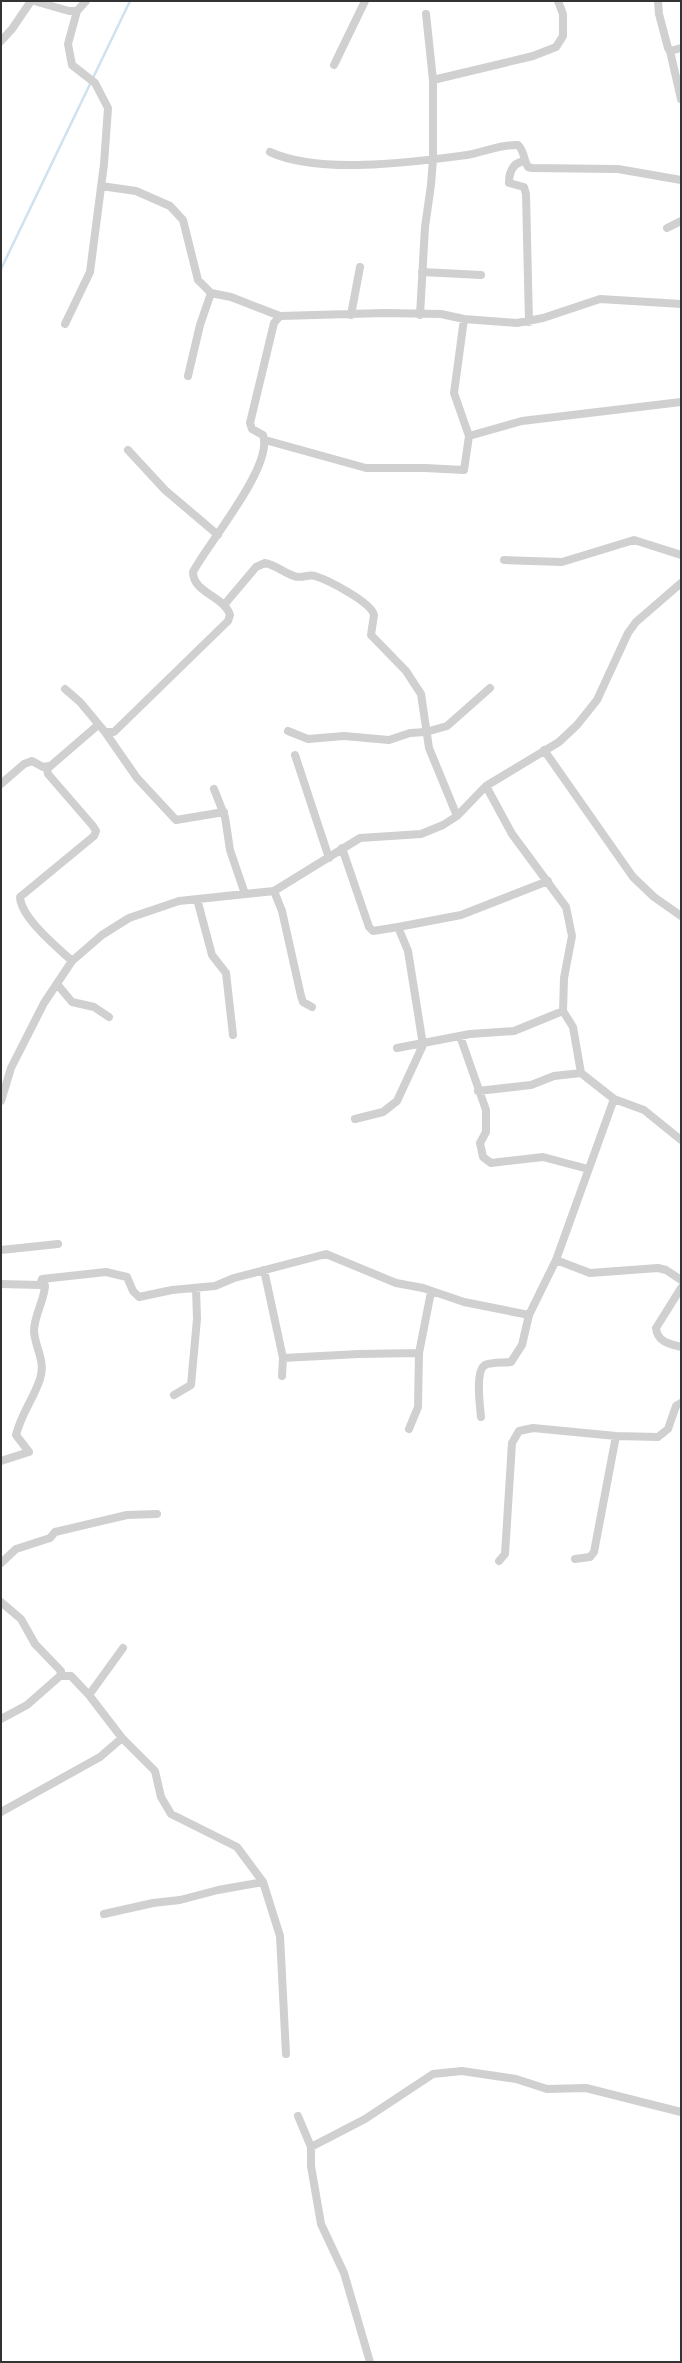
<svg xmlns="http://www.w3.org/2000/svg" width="682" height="2363" viewBox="0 0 682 2363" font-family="'Fira Sans',sans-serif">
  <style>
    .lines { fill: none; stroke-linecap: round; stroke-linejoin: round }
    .stream { stroke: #cfe2ee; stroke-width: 2.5 }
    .street { stroke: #d0d0d0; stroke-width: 8 }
  </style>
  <rect width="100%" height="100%" fill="#fff"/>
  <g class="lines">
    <path class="stream" d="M1,269l129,-268"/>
    <path class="street" d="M34,1l35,10h8l9,-10
      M658,1l1,13 9,34 2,3 11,-3
      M1,41l11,-12 19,-28
      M670,51l11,48
      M334,65l31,-64
      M433,80l100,-24 23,-9 7,-11v-22l-5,-13
      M270,152c50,23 143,10 197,3 17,-3 35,-11 51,-10 7,7 5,14 10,22l4,1 86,1 63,11
      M524,161c-11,2 -15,11 -15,22l15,4 2,7 3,128
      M101,186l35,5 34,15 13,14 15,60 13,13 20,4 49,19 104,-3 57,1 23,5 53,4 26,-5 57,-19 81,5
      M667,228l14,-7
      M422,272l59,3
      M351,315l9,-48
      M420,315l5,-88 6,-42 2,-26v-79l-7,-66
      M65,324l25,-52 14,-108 4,-56 -13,-25 -23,-18 -4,-21 9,-33
      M188,376l12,-51 11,-32
      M469,436l53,-15 159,-19
      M265,440l101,28h59l39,2 5,-34 -15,-43 10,-74
      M128,450l37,40 53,45
      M504,560l58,2 72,-22 47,15
      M224,605l32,-38 9,-4c11,2 19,10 29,13 7,3 14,-2 21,0 13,4 56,26 59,39l-3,20 35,36 15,23 8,54 28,68
      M65,689l15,13 25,30h9l114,-111 2,-6c-6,-19 -37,-22 -37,-43 15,-29 81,-106 70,-137l-11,-6 -2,-6 24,-100 6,-7
      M288,731l20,8 36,-3 45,4 21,-7 16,-1 21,-6 43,-38
      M105,732l32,46 39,42 48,-8
      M544,750l89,127 21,20 27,19
      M295,755l34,103
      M1,784l23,-20 8,-3 11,6 6,-1
      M214,789l11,28 5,33 15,44
      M342,848l27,79 4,4 25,-4
      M274,891l8,20 19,85 2,6 9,5
      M197,899l15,56 14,18 7,62
      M72,961c-15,-14 -51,-43 -52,-64l74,-61 2,-5 -3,-5 -45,-52 -1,-5 51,-44
      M57,984l15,18 22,5 15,10
      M563,1011l10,16 8,46 33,26 30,11 37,30
      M460,1036l26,74v22l-6,11 3,14 8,6 52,-6 45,12
      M397,1048l73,-14 44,-3 49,-20 1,-33 8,-42 -6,-29 -54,-73 -26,-48
      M478,1091l53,-6 23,-9 27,-3
      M1,1101l10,-33 33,-65 28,-42 30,-26 27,-17 50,-17 95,-10 86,-53 61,-4 22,-9 14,-9 29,-30 73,-44 18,-17 20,-25 31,-67 8,-11 45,-39
      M355,1119l28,-7 14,-11 26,-56 -15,-94 -10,-24 63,-12 87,-34
      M1,1250l57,-6
      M556,1260l34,13 68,-5 8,2 15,10
      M264,1270l19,88 -1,18
      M1,1284l39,1
      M681,1288l-25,40c1,14 14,16 25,19
      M283,1358l76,-4 60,-1
      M174,1395l17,-10 6,-66 -1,-31
      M481,1417c-1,-11 -6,-46 4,-52 7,-3 18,-2 26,-3l11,-17 7,-30 27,-55 58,-161
      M409,1429l9,-22 1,-54 12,-61
      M1,1461l28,-9 -13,-17c5,-21 18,-37 24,-56 6,-18 -5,-31 -6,-48 0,-15 10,-30 11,-45l-5,-1 2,-6 64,-7 21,5 6,14 6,6 33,-7 43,-4 19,-8 92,-24 70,29 27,5 41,14 65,13
      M575,1559l15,-2 4,-5 22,-116
      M499,1561l6,-7 7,-111 7,-12 14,-3 83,8 42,1 10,-8 8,-23 5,-3
      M1,1563l15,-14 34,-11 5,-6 72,-17 30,-1
      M1,1602l20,17 14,25 26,27 -1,5 -33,29 -26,14
      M60,1676h11l18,19 33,43 33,33 6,26 10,17 66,33 26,35 17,54 6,118
      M89,1695l34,-47
      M1,1812l99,-55 22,-19
      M104,1914l49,-11 27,-3 38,-10 45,-8
      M298,2116l13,31v19l10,58 23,49 26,89
      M311,2147l54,-28 68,-45 29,-3 54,8 31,10 39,-1 95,24"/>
  </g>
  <rect width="682" height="2363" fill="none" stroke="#333333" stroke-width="4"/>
</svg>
